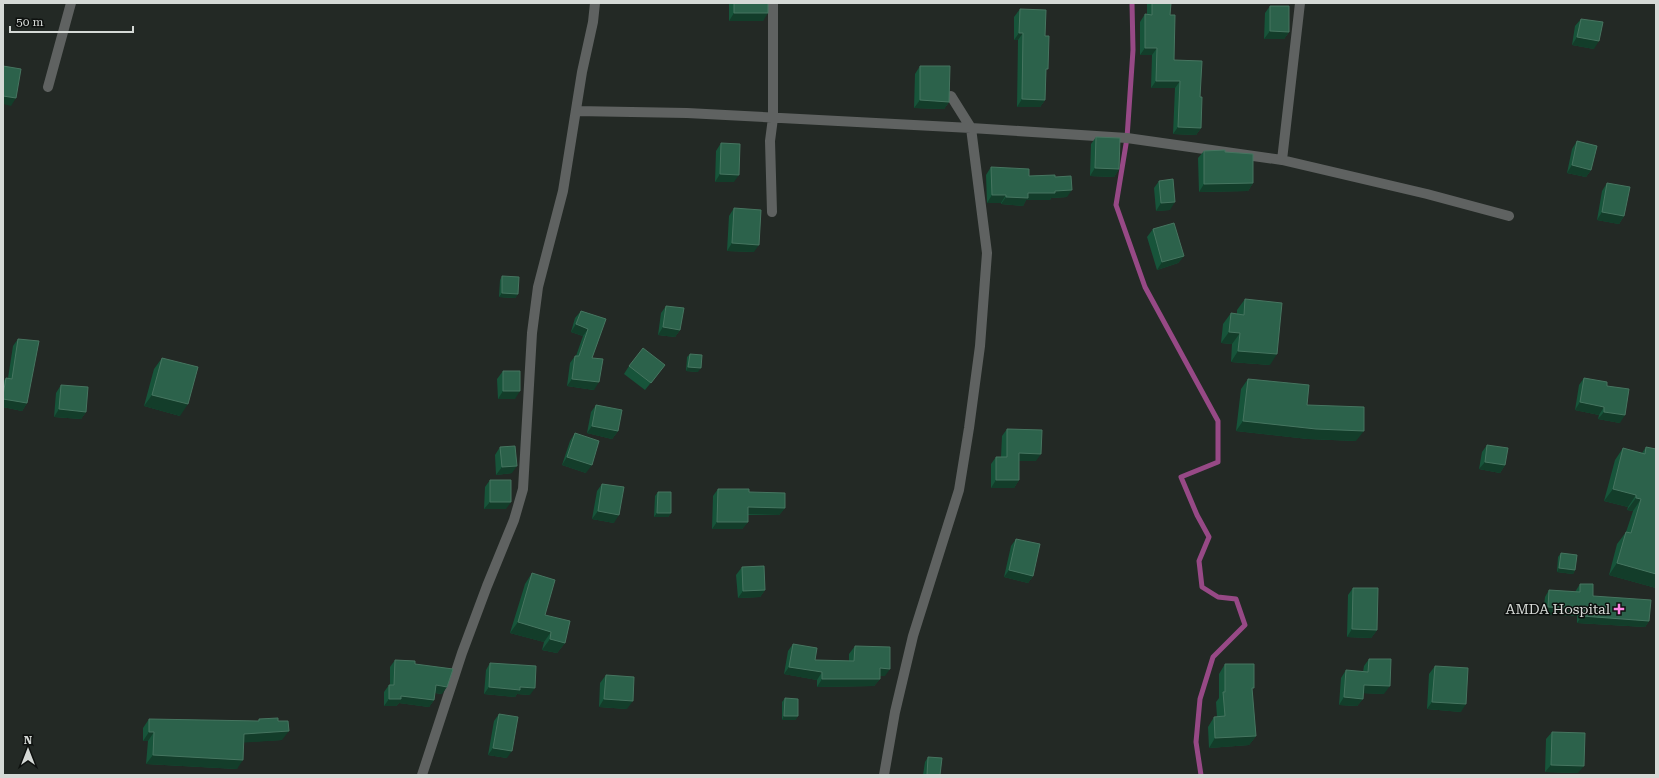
<svg xmlns="http://www.w3.org/2000/svg" width="1659" height="778" viewBox="0 0 1659 778" font-family="'Roboto Serif',serif">
  <style>
    .lines { fill: none; stroke-linecap: round; stroke-linejoin: round }
    .stream { stroke: #974986; stroke-width: 5 }
    .minor { stroke: #5f6261; stroke-width: 10 }
    .wall { fill: #17543a }
    .shaded-wall { fill: #133d2a }
    .building { fill: #2c624b; stroke: #467560 }
    .poi-dot { fill: #fd86e2; stroke: #0e110f; stroke-width: 1.5 }
    .labels { text-anchor: middle; stroke-width: 3; stroke-linejoin: round; paint-order: stroke }
    .poi-label { font-size: 14px; fill: #d5d9d6; stroke: #0e110f; text-anchor: end }
  </style>
  <rect width="100%" height="100%" fill="#232925"/>
  <g class="lines">
    <path class="stream" d="M1132,3l1,47 -6,88 -11,67 29,82 73,134v41l-37,15 16,38 12,22 -10,24 3,26 16,10 18,2 9,26 -32,32 -13,42 -4,43 5,33"/>
    <path class="minor" d="M1300,3l-18,157 145,34 82,22
      M48,87l23,-84
      M576,111l111,2 284,15 156,10 155,22
      M772,212l-2,-71 3,-23v-115
      M422,775l40,-122 25,-67 27,-66 9,-31 9,-156 6,-46 25,-96 19,-119 11,-50 2,-19
      M884,775l11,-63 18,-76 46,-146 10,-62 11,-82 7,-93 -16,-125 -20,-32"/>
  </g>
  <path class="wall" d="M729,3h39l-5,18h-34z
    M1147,3h24l-1,12 4,45 26,37 1,31 -5,7 -23,-1 2,-46h-24l1,-33h-12v-33l5,-8 2,1z
    M1270,6l19,26 -5,7h-20l1,-26z
    M1020,9l25,27 1,36 -1,28 -5,7h-23l1,-67h-4v-23z
    M1581,19l13,30 -22,-4 3,-19z
    M920,66l29,36 -5,7 -30,-1 1,-34z
    M1096,137l23,32 -5,8 -24,-1 1,-32z
    M1577,141l14,29 -5,7 -19,-4 5,-24z
    M721,143l13,39h-19l1,-31z
    M1204,151l21,1 28,31 -5,8 -49,1 -1,-34z
    M991,167l38,9 26,1 12,20 -16,1 -1,2h-24l-3,6 -22,-2v-1h-14l-1,-28z
    M1159,181l11,29 -14,1 -2,-23z
    M1607,183l17,33 -5,8 -22,-4 5,-29z
    M734,208l20,44 -27,-1 2,-35z
    M1153,229l31,27 -6,7 -21,7 -10,-33z
    M502,276l16,18 -3,4 -16,-1 1,-17z
    M1245,299l25,66 -39,-3 1,-18 -11,-1 2,-19 8,-11 6,1v-4z
    M666,306l14,24 -5,7 -17,-2 3,-22z
    M581,311l25,8 -14,39 2,32 -27,-4 3,-23 5,-7h1l7,-20 -12,-4 4,-14z
    M18,339l9,64 -5,8 -19,-4v-25l3,-4h2l5,-32z
    M690,354l8,18 -12,-1 1,-14z
    M162,358l18,58 -36,-10 10,-37z
    M665,365l-20,25 -21,-16 5,-8z
    M503,371l12,28h-17l-1,-20z
    M1584,378l23,8 13,37 -22,-4 1,-4 -24,-5 4,-25z
    M1248,379l59,26 49,36 -48,-2 -72,-8 5,-42z
    M61,385l25,27 -5,7 -27,-2 2,-24z
    M596,405l22,26 -6,8 -25,-6 4,-21z
    M1007,429l29,32h-17v19l-5,8h-23v-24l5,-7h5l1,-21z
    M575,433l11,40 -24,-8 8,-24z
    M1487,445l18,20 -5,8 -21,-4 3,-17z
    M500,447l12,26 -16,2 -1,-20z
    M1646,447l10,2v139l-47,-13 8,-31 9,-12 7,-21 -6,-1 1,-3 -24,-6 11,-41 8,-12 19,5z
    M490,480l16,29h-22l1,-22z
    M602,484l12,39 -22,-4 5,-28z
    M718,489l31,3 36,16 -6,7h-31v7l-6,7h-30l1,-33z
    M658,492l13,21 -3,4h-14l1,-21z
    M1016,539l17,37 -5,7 -24,-6 7,-31z
    M1561,553l14,17 -2,4 -16,-2 1,-15z
    M742,567l23,23 -5,7 -22,1 -2,-23z
    M532,573l13,42 20,28 -8,10 -15,-3 2,-8 -34,-9 15,-49z
    M1580,584l13,12 56,25 -4,6 -68,-4v-7l-34,-2 2,-17 4,-7 26,2z
    M1353,588l24,42 -6,8 -24,-1 1,-42z
    M793,644l22,16 34,1v-7l6,-8 30,30h-5v3l-6,7 -57,1v-7l-33,-6 4,-23z
    M1369,659l15,35 -21,-1v6l-6,7 -18,-1 2,-27 5,-8 17,2 1,-6z
    M395,660l20,4 27,30 -7,-1 -1,7 -5,7 -30,-4 -3,3h-12v-14l5,-7h1v-18z
    M490,663l40,32 -13,-1 -2,3 -31,-3 2,-24z
    M1225,664l27,26 4,46 -7,9 -40,3 -1,-21 6,-10h3l-1,-15 3,-4v-24z
    M1435,666l26,46 -34,-3 2,-35z
    M606,675l21,34 -28,-2 1,-24z
    M785,698l13,18 -3,4h-13v-18z
    M499,714l8,44 -19,-3 6,-34z
    M149,719l109,2 1,-2 19,2 4,19 -38,2 -7,27 -91,-5 2,-23h-5v-13z
    M1552,732l26,41 -33,-1 1,-33z
    M928,757l12,18h-17l2,-13z"/>
  <path class="shaded-wall" d="M734,13h34l-5,8h-34z
    M1270,31l19,1 -5,7h-20z
    M1019,33h4l-5,7h-4z
    M1577,37l22,4 -5,8 -22,-4z
    M1145,48h12l-5,7h-12z
    M1156,81h24l-5,7h-24z
    M3,96l13,2 -5,8 -8,-2z
    M1022,99l23,1 -5,7h-23z
    M920,100l29,2 -5,7 -30,-1z
    M1178,127l23,1 -5,7 -23,-1z
    M1572,165l19,5 -5,7 -19,-4z
    M1095,168l24,1 -5,8 -24,-1z
    M720,174l19,1 -5,7h-19z
    M1253,183l-5,8 -49,1 5,-8z
    M1072,190l-5,7 -16,1 -1,2h-24l-3,6 -22,-2 5,-7 22,-4z
    M992,195h14l-5,8h-14z
    M1175,202l-5,8 -14,1 5,-8z
    M1602,212l22,4 -5,8 -22,-4z
    M732,243l27,2 -5,7 -27,-1z
    M1184,256l-6,7 -21,7 5,-8z
    M502,293l16,1 -3,4 -16,-1z
    M576,324l12,5 -5,7 -12,-4z
    M663,327l17,3 -5,7 -17,-2z
    M1229,332l11,1 -8,11 -11,-1z
    M1238,351l39,3 -7,11 -39,-3z
    M688,367l13,1 -3,4 -12,-1z
    M572,379l27,3 -5,8 -27,-4z
    M503,391h17l-5,8h-17z
    M152,395l36,9 -8,12 -36,-10z
    M3,399l24,4 -5,8 -19,-4z
    M1580,402l24,5 -5,8 -24,-5z
    M59,409l27,3 -5,7 -27,-2z
    M1604,412l21,3 -5,8 -22,-4z
    M1243,421l121,10 -8,10 -48,-2 -72,-8z
    M592,426l26,5 -6,8 -25,-6z
    M1019,453l22,1 -5,7h-22z
    M567,457l25,8 -6,8 -24,-8z
    M1485,462l20,3 -5,8 -21,-4z
    M517,466l-5,7 -16,2 6,-8z
    M996,480h23l-5,8h-23z
    M1613,489l23,6 -8,12 -24,-6z
    M1636,498l5,1 -8,12 -6,-1z
    M490,502h21l-5,7h-22z
    M748,507l37,1 -6,7 -36,-1z
    M598,511l21,4 -5,8 -22,-4z
    M657,513h14l-3,4h-14z
    M717,522h31l-6,7h-30z
    M1617,563l39,11v14l-47,-13z
    M1559,568l16,2 -2,4 -16,-2z
    M1009,570l24,6 -5,7 -24,-6z
    M765,590l-5,7 -22,1 5,-7z
    M1548,607l34,2 -5,7 -34,-2z
    M1582,616l67,5 -4,6 -68,-4z
    M518,622l33,10 -7,10 -34,-9z
    M1352,629l25,1 -6,8 -24,-1z
    M550,639l15,4 -8,10 -15,-3z
    M789,667l33,5 -5,8 -33,-6z
    M880,668l10,1 -5,7h-11z
    M822,679h58l-6,7 -57,1z
    M436,685l11,2 -5,7 -11,-2z
    M1364,685l26,1 -6,8 -26,-1z
    M489,687h31l15,1 -5,7 -13,-1 -2,3 -31,-3z
    M401,696l33,4 -5,7 -30,-4 -3,3h-12l5,-7z
    M1344,697l19,2 -6,7 -18,-1z
    M604,699l29,2 -6,8 -28,-2z
    M1432,702l34,2 -5,8 -34,-3z
    M784,716h14l-3,4h-13z
    M289,731l-7,9 -44,3 6,-9z
    M149,732h5l-6,9h-5z
    M1256,736l-7,9 -40,3 6,-10z
    M493,748l19,3 -5,7 -19,-3z
    M153,755l90,5 -6,9 -91,-5z
    M1551,765l33,1 -6,7 -33,-1z"/>
  <path class="building" d="M734,3h34v10h-34z
    M1152,3h19l-1,12h5l-1,45 28,1 -2,36h2l-1,31 -23,-1 2,-46h-24l1,-33h-12v-34l7,1z
    M1270,6h19v26l-19,-1z
    M1020,9l26,1 -1,26h4l-1,33h-2l-1,31 -23,-1 1,-66h-4z
    M1581,19l22,3 -4,19 -22,-4z
    M3,66l18,3 -5,29 -13,-2z
    M920,66h30l-1,36 -29,-2z
    M1096,137l24,1 -1,31 -24,-1z
    M1577,141l20,5 -6,24 -19,-5z
    M721,143l19,1 -1,31 -19,-1z
    M1225,150v2l28,2v29l-49,1v-33z
    M991,167l38,2v7l26,-1v2l16,-1 1,14 -17,1v2h-27v5l-22,-1v-2h-14z
    M1173,179l2,23 -14,1 -2,-22z
    M1607,183l23,4 -6,29 -22,-4z
    M734,208l27,2 -2,35 -27,-2z
    M1174,223l10,33 -22,6 -9,-33z
    M502,276l17,1 -1,17 -16,-1z
    M1245,299l37,4 -5,51 -39,-3 2,-18 -11,-1 2,-19 13,2z
    M666,306l18,2 -4,22 -17,-3z
    M581,311l25,8 -14,39 11,1 -4,23 -27,-3 3,-23h4l9,-27 -12,-5z
    M18,339l21,2 -12,62 -24,-4v-4l3,-17 6,1z
    M643,348l22,17 -14,18 -22,-17z
    M690,354l12,1 -1,13 -13,-1z
    M162,358l36,9 -10,37 -36,-9z
    M503,371h17v20h-17z
    M1584,378l23,4v4l22,3 -4,26 -21,-3v-5l-24,-5z
    M1248,379l61,6 -2,20 57,2v24l-48,-2 -73,-8z
    M61,385l27,2 -2,25 -27,-3z
    M596,405l26,5 -4,21 -26,-5z
    M1007,429l35,1 -1,24 -22,-1v27h-23v-23h11z
    M575,433l24,8 -7,24 -25,-8z
    M1487,445l21,3 -3,17 -20,-3z
    M515,446l2,20 -15,1 -2,-20z
    M1646,447l10,2v125l-39,-11 9,-31 5,1 10,-34 -5,-1v-3l-23,-6 10,-41 22,6z
    M490,480h21v22h-21z
    M602,484l22,3 -5,28 -21,-4z
    M718,489h31v3l36,1v15l-37,-1v15h-31z
    M658,492h13v21h-14z
    M1016,539l24,5 -7,32 -24,-6z
    M1561,553l16,2 -2,15 -16,-2z
    M764,566l1,24 -22,1 -1,-24z
    M532,573l23,7 -10,35 25,6 -5,22 -15,-4 1,-7 -33,-10z
    M1580,584h13v12l58,4 -2,21 -67,-5v-7l-34,-2 1,-17 31,2z
    M1353,588h25l-1,42 -25,-1z
    M793,644l24,4 -2,12 39,1 1,-15 35,1v22l-10,-1v11h-58v-7l-33,-5z
    M1369,659h22l-1,27 -26,-1 -1,14 -19,-2 2,-27 22,2z
    M395,660l20,1v3l38,5 -6,18 -11,-2 -2,15 -33,-4v3h-12v-14h5z
    M490,663l46,3 -1,22 -15,-1v3l-31,-3z
    M1225,664h29v24h-2l4,48 -41,2 -1,-21 11,-1 -2,-24h2z
    M1435,666l33,2 -2,36 -34,-2z
    M606,675l28,2 -1,24 -29,-2z
    M785,698l13,1v17h-14z
    M499,714l19,3 -6,34 -19,-3z
    M278,718v3h10l1,10 -45,3 -1,26 -90,-5 1,-23h-5v-13l110,2v-2z
    M1552,732l33,1 -1,33 -33,-1z
    M928,757l14,1 -2,17h-13z"/>
  <path class="poi-dot" d="M1617 603h4v4h4v4h-4v4h-4v-4h-4v-4h4z"/>
  <g class="labels">
    <g class="poi-label">
      <text x="1610" y="614">AMDA Hospital</text>
    </g>
  </g>
  <rect width="1659" height="778" fill="none" stroke="#d5d9d6" stroke-width="8"/>
  <g transform="translate(28 750)" stroke="#0e110f" stroke-width="3" paint-order="stroke">
  <path d="M0-3L7 15L0 10L-7 15Z" fill="#d5d9d6"/>
  <text y="-6" font-size="11" font-weight="bold" text-anchor="middle" fill="#d5d9d6">N</text>
  </g>
  <path d="M10 26v6h123v-6" fill="none" stroke="#d5d9d6" stroke-width="2"/>
  <text x="16" y="26" font-size="12" fill="#d5d9d6" stroke="#0e110f" stroke-width="3" paint-order="stroke">50 m</text>
</svg>
